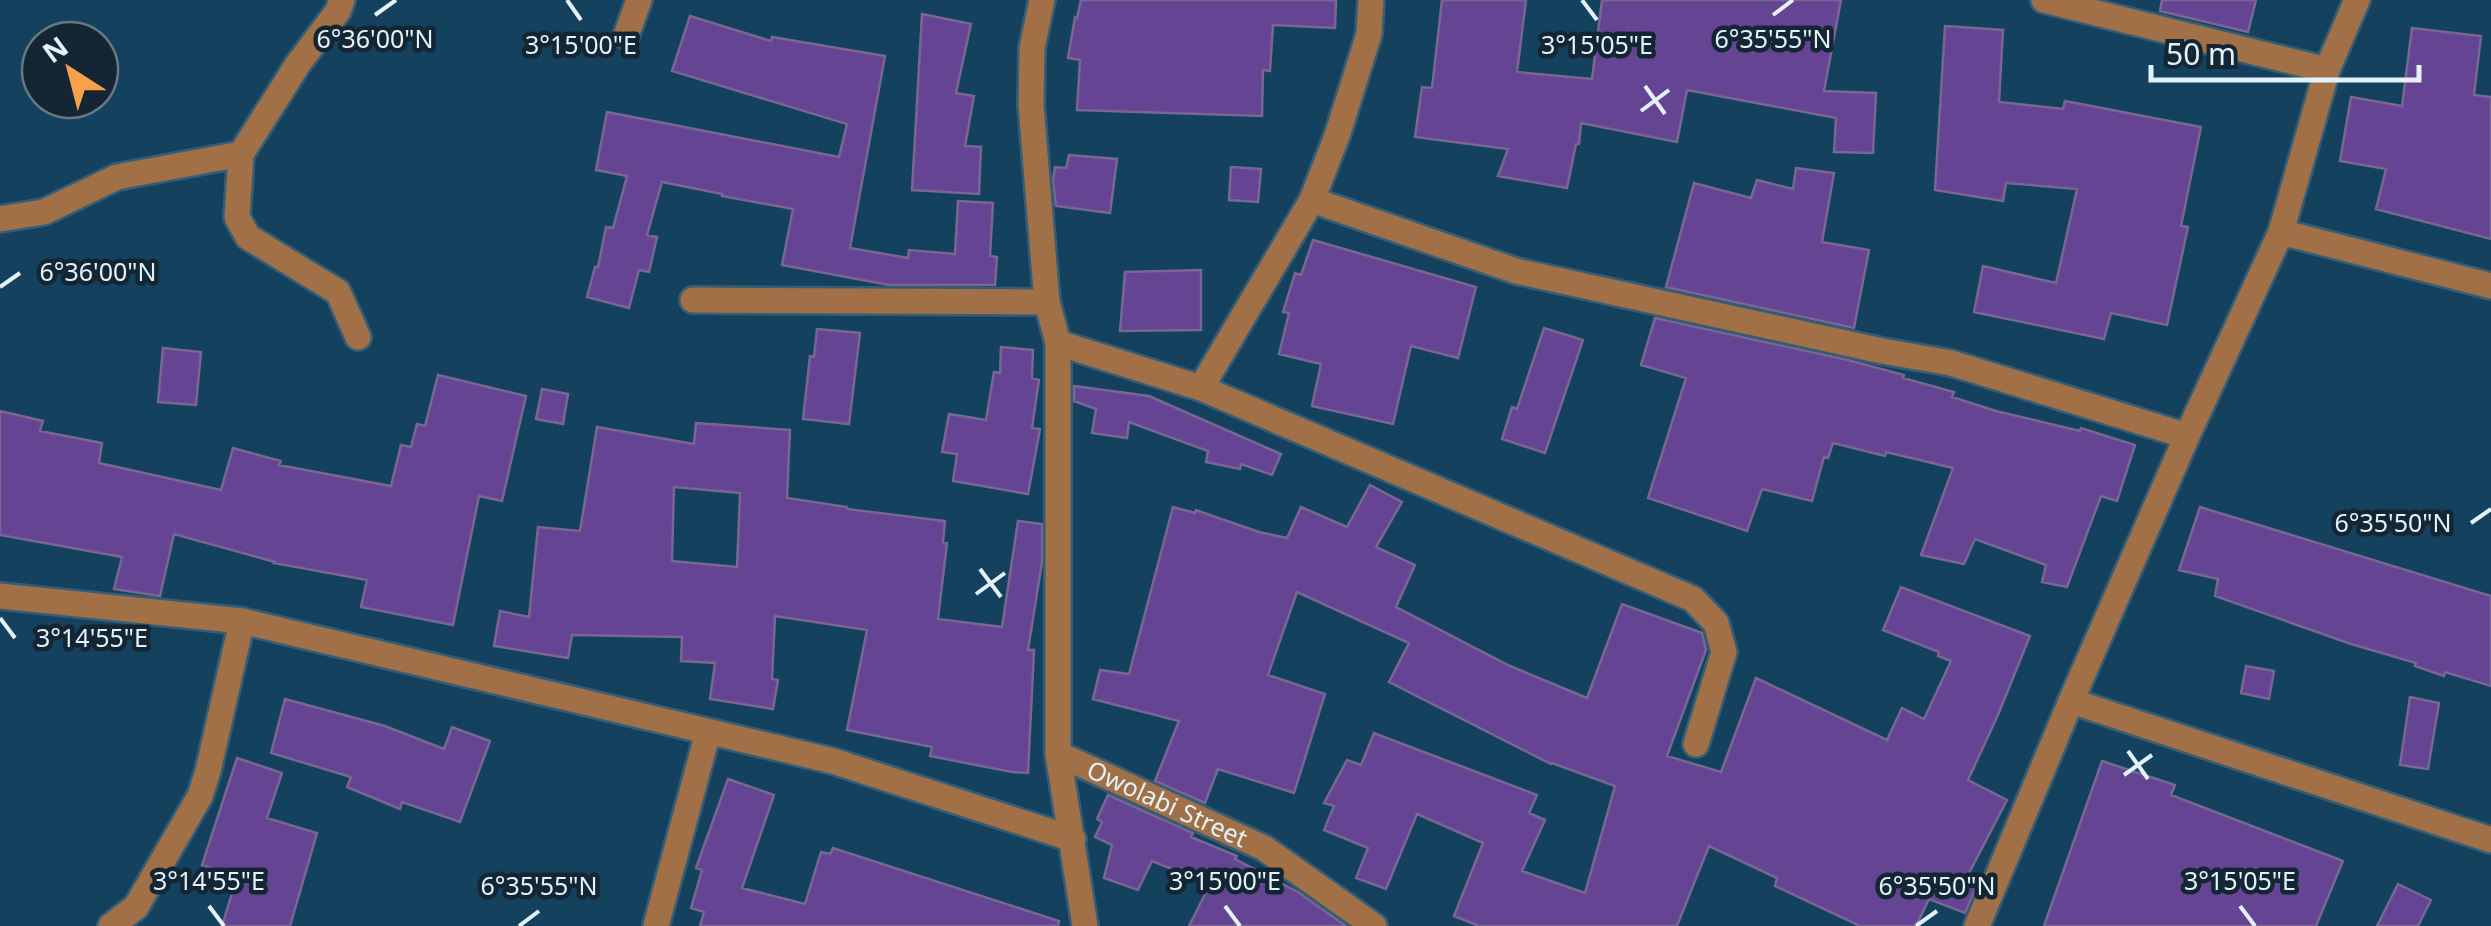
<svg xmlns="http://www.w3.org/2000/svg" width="2491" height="926" viewBox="0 0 2491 926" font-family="'Noto Sans',sans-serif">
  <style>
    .building { fill: #654494; stroke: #776792; stroke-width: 2.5; fill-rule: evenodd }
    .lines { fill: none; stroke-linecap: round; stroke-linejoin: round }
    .minor-casing { stroke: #355d76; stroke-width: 30 }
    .minor { stroke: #a17047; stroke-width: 25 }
    .ticks { fill: none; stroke: #e3f1fb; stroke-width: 4 }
    .labels { text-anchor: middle; stroke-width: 9; stroke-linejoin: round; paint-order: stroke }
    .street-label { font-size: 25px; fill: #e3f1fb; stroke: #142633 }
    .ticks-label { font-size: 25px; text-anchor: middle; fill: #e3f1fb; stroke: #142633; stroke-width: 9; stroke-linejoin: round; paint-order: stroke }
  </style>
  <rect width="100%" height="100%" fill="#14415d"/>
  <path class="building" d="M1081,0h255l-1,28 -62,-3 -3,46 -7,-1 -1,46 -185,-6 3,-50 -12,-2 7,-41 2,1z
    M1442,0h84l-9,72 75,7 10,-79h239l-17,91 52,2 -3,60 -39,-1 2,-34 -149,-28 -10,52 -96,-19 -2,21h-3l-9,44 -69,-12 10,-27 -93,-12 7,-50 10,1z
    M2162,0h94l-8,32 -88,-21z
    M922,14l49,10 -15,69 18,3 -9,50 16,1 -2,47 -67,-4z
    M690,16l81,25 1,-4 113,19 -35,192 58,10 1,-8 46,4 3,-53 35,2 -3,53 7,1 -2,28h-106l-107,-20 11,-56 -71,-13v-2l-60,-12 -15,53 10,2 -8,35 -10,-2 -10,38 -42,-11 8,-30h3l8,-40 7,1 14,-52 -31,-6 11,-58 232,45 8,-33 -175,-53z
    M1945,26l58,4 -4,72 64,7 2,-8 136,26 -20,99 7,1 -21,98 -56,-12 -7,26 -130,-27 9,-46 73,17 21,-94 -71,-6 -3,18 -68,-11z
    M2412,28l69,8 -7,59 17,2v142l-115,-30 10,-40 -46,-8 11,-64 51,9z
    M1069,155l48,4 -7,54 -54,-7 -3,-25 2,-14 11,1z
    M1231,167l30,2 -3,33 -29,-2z
    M1796,168l38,5 -12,69 47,8 -15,78 -188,-41 28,-104 57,15 6,-18 36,9z
    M1313,240l163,47 -18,71 -47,-12 -18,78 -81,-18 9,-42 -42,-10 10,-41 -6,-1 12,-39 6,2z
    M1201,270v60l-81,1 5,-59z
    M1655,318l193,42 56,15 -1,3 51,14 -2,5 44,14 84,20 1,-3 54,17 -18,56 -16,-5 -34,91 -25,-5 4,-17 -71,-26 -11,25 -43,-9 32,-87 -67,-16 -1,4 -52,-13 -5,15 -4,-1 -12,44 -50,-12 -15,42 -99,-33 38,-120 -45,-13z
    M1544,328l39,12 -38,113 -43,-14 10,-32 5,2z
    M817,329l43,4 -11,91 -46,-5 7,-63 4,1z
    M1001,347l32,3 -1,28 7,2 -7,48 8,1 -12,65 -75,-13 4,-27 -15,-2 7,-38 37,6 8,-48 6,1z
    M163,348l38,4 -5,53 -38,-3z
    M438,375l88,21 -24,105 -23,-5 -26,129 -92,-18 6,-27 -93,-17 1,-1 -101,-28 -14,62 -46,-7 8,-32 -122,-22v-124l43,10 -3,10 62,12 -3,20 122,27 12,-42 48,13 -2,4 112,21 10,-41 10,2 6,-23 8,2z
    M1074,386l75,10 132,58 -9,21 -31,-11 -1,5 -34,-7 2,-11 -79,-29 -2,16 -35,-5 4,-24 -22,-8z
    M542,389l26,5 -5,30 -27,-5z
    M696,423l94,7 -3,68 60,9v2l98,12 -2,21 4,1 -9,76 64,8 16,-106 24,3v38l-14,88h6l-6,123 -16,-1 -82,-16 2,-9 -85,-17 20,-100 -92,-14 -3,63 6,1 -5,29 -63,-10 5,-36 -34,-2 1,-24 -110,-2 -4,23 -74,-12 6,-35 29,6 9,-90 42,4 17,-104 97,17zM674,487l66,6 -3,74 -65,-6z
    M1370,485l32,17 -26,45 39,18 -19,42 114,59 77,32 35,-94 80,29 4,17 -39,106 54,16 35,-94 131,62 15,-32 22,11 27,-58 -13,-5 1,-4 -56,-22 18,-43 129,49 -32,79 -30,65 39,20 -39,75 11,5 -14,33 -36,-14 -13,27h-56l-85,-40 2,-8 -68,-32 -32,80h-198l-25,-10 29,-73 -66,-29 -31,75 -30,-11 12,-30 -44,-18 10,-24 -10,-3 23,-43 14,5 13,-32 163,62 -8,18 16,7 -23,51 63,22 30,-107 -63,-23 -1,1 -162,-82 20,-39 -112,-51 -29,83 57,19 -31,99 -76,-24 -13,34 -50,-22 24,-60 -86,-22 7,-29 29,4 44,-167 22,6 1,-3 63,22 28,6 14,-31 46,20z
    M2200,507l291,89v90l-46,-14 -1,4 -29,-10 1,-3 -65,-19 -136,-48 3,-17 -39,-9z
    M2246,666l28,5 -5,28 -28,-6z
    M2410,697l29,6 -11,66 -28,-4z
    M285,699l100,27 59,23 8,-22 38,14 -30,81 -58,-20 -2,7 -53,-22 4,-10 -80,-24z
    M237,758l45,15 -15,45 50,15 -27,93h-68l15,-49 -35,-12z
    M2102,761l73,24 -4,10 172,66 -27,65h-272z
    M728,779l46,16 -32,93 63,16 16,-52 9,2 3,-6 226,73 -1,5h-358l4,-14 -13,-4 11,-38 -6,-2z
    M1108,795l85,38 -2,4 46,19 -2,3 63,33 48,34h-157l21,-42 -58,-23 -14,29 -34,-12 8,-33 -17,-8 7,-15 -5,-3z
    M2398,884l33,16 -13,26h-41z"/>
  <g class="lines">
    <defs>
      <g id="minor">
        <path d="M1042,0l-10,48 -1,57 16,197 11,41v411l27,172"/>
        <path d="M2044,0l283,70"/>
        <path d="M626,36l13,-36"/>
        <path d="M241,154l-4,63 11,20 90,55 20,45"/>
        <path d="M1312,200l204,71 366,80 69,12 236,73"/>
        <path d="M0,219l44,-7 73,-35 124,-23 57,-90 40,-53 4,-11"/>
        <path d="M2281,232l210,54"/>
        <path d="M693,300l354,2"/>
        <path d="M1058,343l143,45 492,211 23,24 8,29 -28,92"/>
        <path d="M1201,388l111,-188 26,-67 31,-99 2,-34"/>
        <path d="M0,596l242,25 591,140 240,78"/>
        <path d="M2071,701l420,139"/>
        <path id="s1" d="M1058,754l206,94 110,78"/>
        <path d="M111,926l25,-19 64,-111 8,-25 34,-150"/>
        <path d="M656,926l52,-194"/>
        <path d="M1977,926l94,-225 116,-265 94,-204 46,-162 30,-70"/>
      </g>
    </defs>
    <use href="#minor" class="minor-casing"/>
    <use href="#minor" class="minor"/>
  </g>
  <path class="ticks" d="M567,0l14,20M1582,0l15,20M375,15l21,-15M1773,15l20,-15M1645,86l20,28M1641,111l28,-21M0,287l20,-14M2471,523l20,-14M980,569l21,28M976,594l29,-21M0,618l15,20M2128,751l20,28M2124,775l28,-20M209,906l15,20M1225,906l15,20M2240,906l15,20M519,926l20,-15M1916,926l21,-15"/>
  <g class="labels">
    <g class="street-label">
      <text dy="9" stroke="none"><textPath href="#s1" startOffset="120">Owolabi Street</textPath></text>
    </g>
  </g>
  <g class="ticks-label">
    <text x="375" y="48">6°36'00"N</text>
    <text x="1773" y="48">6°35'55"N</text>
    <text x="581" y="54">3°15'00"E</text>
    <text x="1597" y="54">3°15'05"E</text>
    <text x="98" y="281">6°36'00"N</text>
    <text x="2393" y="532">6°35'50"N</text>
    <text x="92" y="647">3°14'55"E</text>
    <text x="209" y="890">3°14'55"E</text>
    <text x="1225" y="890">3°15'00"E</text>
    <text x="2240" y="890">3°15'05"E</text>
    <text x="539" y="895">6°35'55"N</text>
    <text x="1937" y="895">6°35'50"N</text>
  </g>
  <g transform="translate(70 70) rotate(324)"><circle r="48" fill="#142633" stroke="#677783" stroke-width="2.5"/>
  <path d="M0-8L18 38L0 25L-18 38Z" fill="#f9a04d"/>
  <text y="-15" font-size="28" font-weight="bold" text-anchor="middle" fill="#e3f1fb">N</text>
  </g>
  <path d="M2151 65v15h268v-15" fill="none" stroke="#e3f1fb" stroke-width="5"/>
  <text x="2166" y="65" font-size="30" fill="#e3f1fb" stroke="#142633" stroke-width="8" paint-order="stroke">50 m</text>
</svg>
